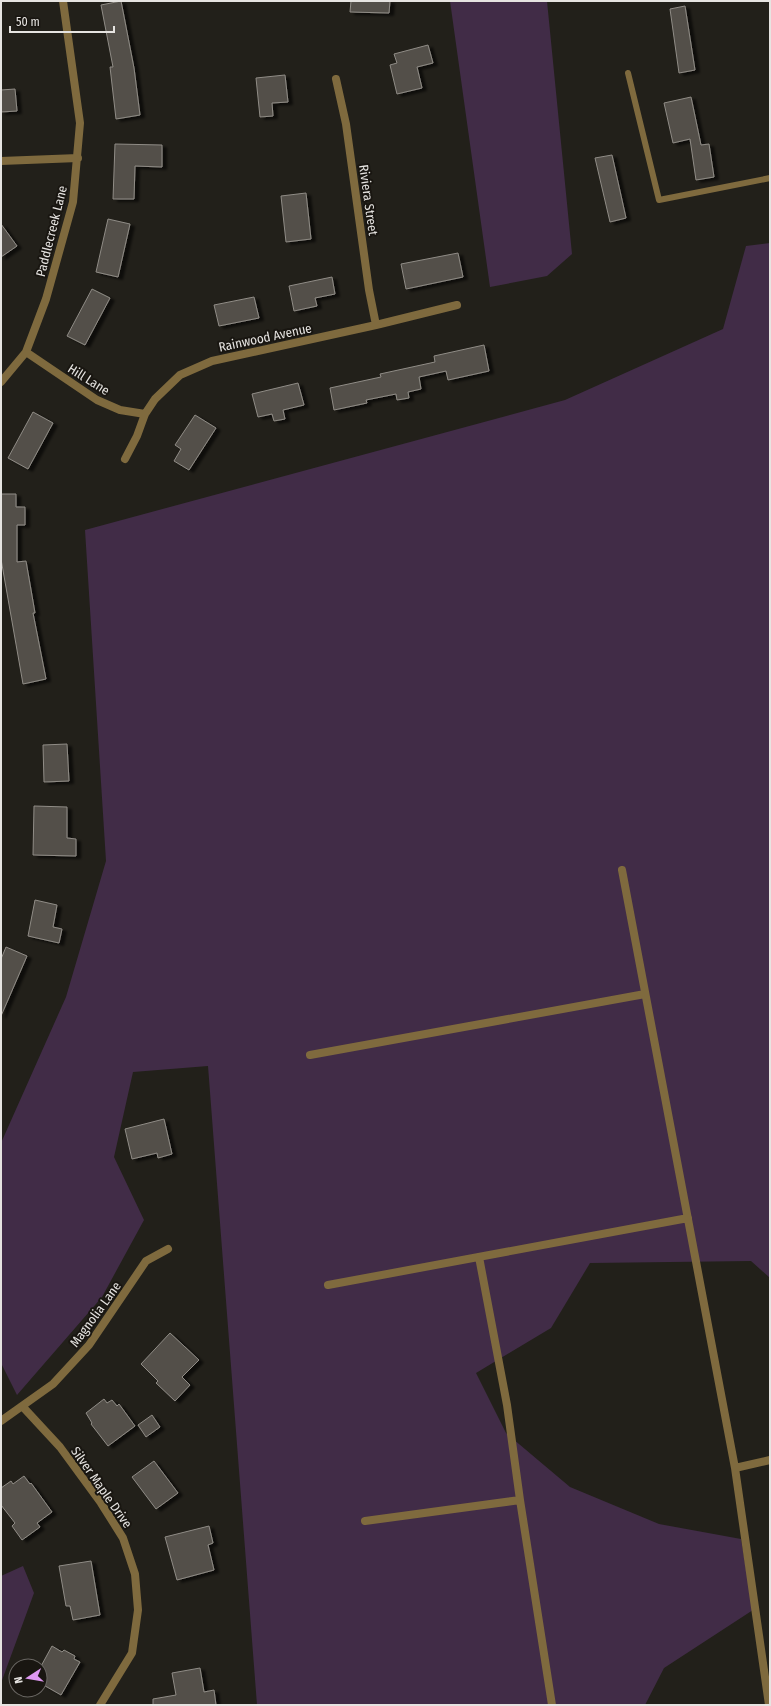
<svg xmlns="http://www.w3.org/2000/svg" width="771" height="1706" viewBox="0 0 771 1706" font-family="'Fira Sans Condensed',sans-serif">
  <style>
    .green { fill: #412c47 }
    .building { fill: #524f49; stroke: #908c86; filter: url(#shadow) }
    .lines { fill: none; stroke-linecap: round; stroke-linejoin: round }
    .lane { stroke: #7f6a3e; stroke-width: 6 }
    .street { stroke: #7f6a3e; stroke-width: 8 }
    .labels { text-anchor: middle; stroke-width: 4; stroke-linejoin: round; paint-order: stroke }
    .street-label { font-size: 13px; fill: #e6e4e1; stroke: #191611 }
  </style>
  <defs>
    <filter id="shadow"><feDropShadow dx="4.5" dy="2.5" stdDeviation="1" flood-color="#0009"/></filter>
  </defs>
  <rect width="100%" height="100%" fill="#22201a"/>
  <path class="green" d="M450,1h97l25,253 -25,22 -57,11z
    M770,243v1035l-19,-17 -161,2 -39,65 -75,45 30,60 64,54 89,37 82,15 12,71 -89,58 -19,37h-388l-49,-639 -75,6 -19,85 30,63 -42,77 -85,98 -16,-32v-220l65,-146 40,-136 -21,-331 480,-130 158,-71 23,-83z
    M23,1566l11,27 -33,90v-107z"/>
  <path class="building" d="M121,1l13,67 6,47 -24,4 -6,-52h3l-12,-62z
    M351,1h39l-1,12 -39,-1z
    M685,6l10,64 -16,3 -9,-64z
    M428,45l5,18 -16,4 5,21 -25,6 -7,-29 7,-2 -3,-9z
    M285,75l3,27 -16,1 1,13 -13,1 -4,-39z
    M15,89l2,22 -16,1v-22z
    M691,97l10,48 8,-1 5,33 -18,3 -6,-41 -17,4 -9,-40z
    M115,144l47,1v22l-27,-1 -1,33h-21z
    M612,155l14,63 -16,4 -15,-64z
    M306,193l5,46 -25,3 -5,-46z
    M108,219l22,5 -12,53 -22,-5z
    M1,224l16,22 -16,11z
    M458,253l5,24 -57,12 -5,-25z
    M332,277l3,17 -20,4 2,8 -23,5 -5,-25z
    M92,289l18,9 -25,47 -18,-9z
    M254,297l5,21 -40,8 -5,-21z
    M484,345l5,26 -41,9 -2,-9 -27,6 2,12 -13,3 1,6 -12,2 -1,-6 -30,6 1,3 -33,7 -4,-22 51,-11 -1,-3 55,-12 -1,-6z
    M298,383l6,22 -21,5 2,9 -11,2 -2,-7 -14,3 -6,-23z
    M33,412l20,11 -25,46 -20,-11z
    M195,415l21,13 -27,42 -15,-9 7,-12 -6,-4z
    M1,494h15v13h9v18h-8v37l9,-1 9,52h-2l13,66 -23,5 -22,-125z
    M67,744l2,37 -25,1 -1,-37z
    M34,806l33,1v31l9,1v17l-43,-1z
    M35,900l22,5 -4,22 9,2 -3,14 -31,-7z
    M6,947l21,9 -26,60v-57z
    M164,1119l8,35 -14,4 -1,-5 -25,6 -7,-30z
    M170,1333l29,27 -17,17 8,8 -15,16 -19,-18 2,-2 -17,-17z
    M104,1399l3,4 5,-3 5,6 2,-2 16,22 -27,20 -17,-22 1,-1 -6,-10z
    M152,1415l8,12 -14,10 -8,-12z
    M154,1461l24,32 -22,16 -24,-32z
    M24,1476l6,8 1,-1 21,29 -15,11 3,4 -18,13 -10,-14 3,-3 -14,-18v-17l10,-7 2,3z
    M209,1526l4,17 -5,2 6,25 -37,10 -12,-43z
    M91,1561l9,54 -27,5 -3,-14h-4l-7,-40z
    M52,1646l10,6 2,-2 11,6 -1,3 6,3 -19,33 -21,-12v-15z
    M200,1668l4,24 10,-2 2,15h-63v-6l23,-4 -4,-22z"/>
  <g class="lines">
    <path class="lane" d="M628,73l31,127 111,-22"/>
    <path class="street" d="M336,79l10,45 23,166 7,35
      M1,161l77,-3
      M26,352l71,48 23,10 25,4
      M1,382l25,-30 20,-53 27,-97 7,-79 -17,-122
      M125,459l12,-23 8,-22 10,-15 25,-24 32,-14 164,-36 81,-20
      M622,870l113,598 35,-8
      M310,1055l335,-61
      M479,1257l28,148 13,95
      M328,1285l360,-67
      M23,1407l37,40 41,56 22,35 12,36 3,36 -6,43 -32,52
      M1,1421l52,-37 36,-39 57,-84 22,-12
      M735,1468l34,237
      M365,1521l155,-21 32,205"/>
  </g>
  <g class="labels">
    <g class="street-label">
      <text transform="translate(369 200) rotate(82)" y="5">Riviera Street</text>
      <text transform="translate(51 231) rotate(-76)" y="5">Paddlecreek Lane</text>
      <text transform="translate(265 337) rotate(-12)" y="5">Rainwood Avenue</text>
      <text transform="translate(89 379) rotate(32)" y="5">Hill Lane</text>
      <text transform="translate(95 1314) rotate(-54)" y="5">Magnolia Lane</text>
      <text transform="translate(102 1487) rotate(55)" y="5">Silver Maple Drive</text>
    </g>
  </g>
  <rect width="771" height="1706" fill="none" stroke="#e6e4e1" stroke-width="4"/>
  <g transform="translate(28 1678) rotate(258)"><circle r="19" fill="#191611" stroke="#6b6864"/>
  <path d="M0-3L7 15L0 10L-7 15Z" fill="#df98f2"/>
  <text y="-6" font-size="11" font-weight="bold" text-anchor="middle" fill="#e6e4e1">N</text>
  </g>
  <path d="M10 26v6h104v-6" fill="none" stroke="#e6e4e1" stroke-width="2"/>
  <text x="16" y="26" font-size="12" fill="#e6e4e1" stroke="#191611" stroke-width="3" paint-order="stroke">50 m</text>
</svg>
